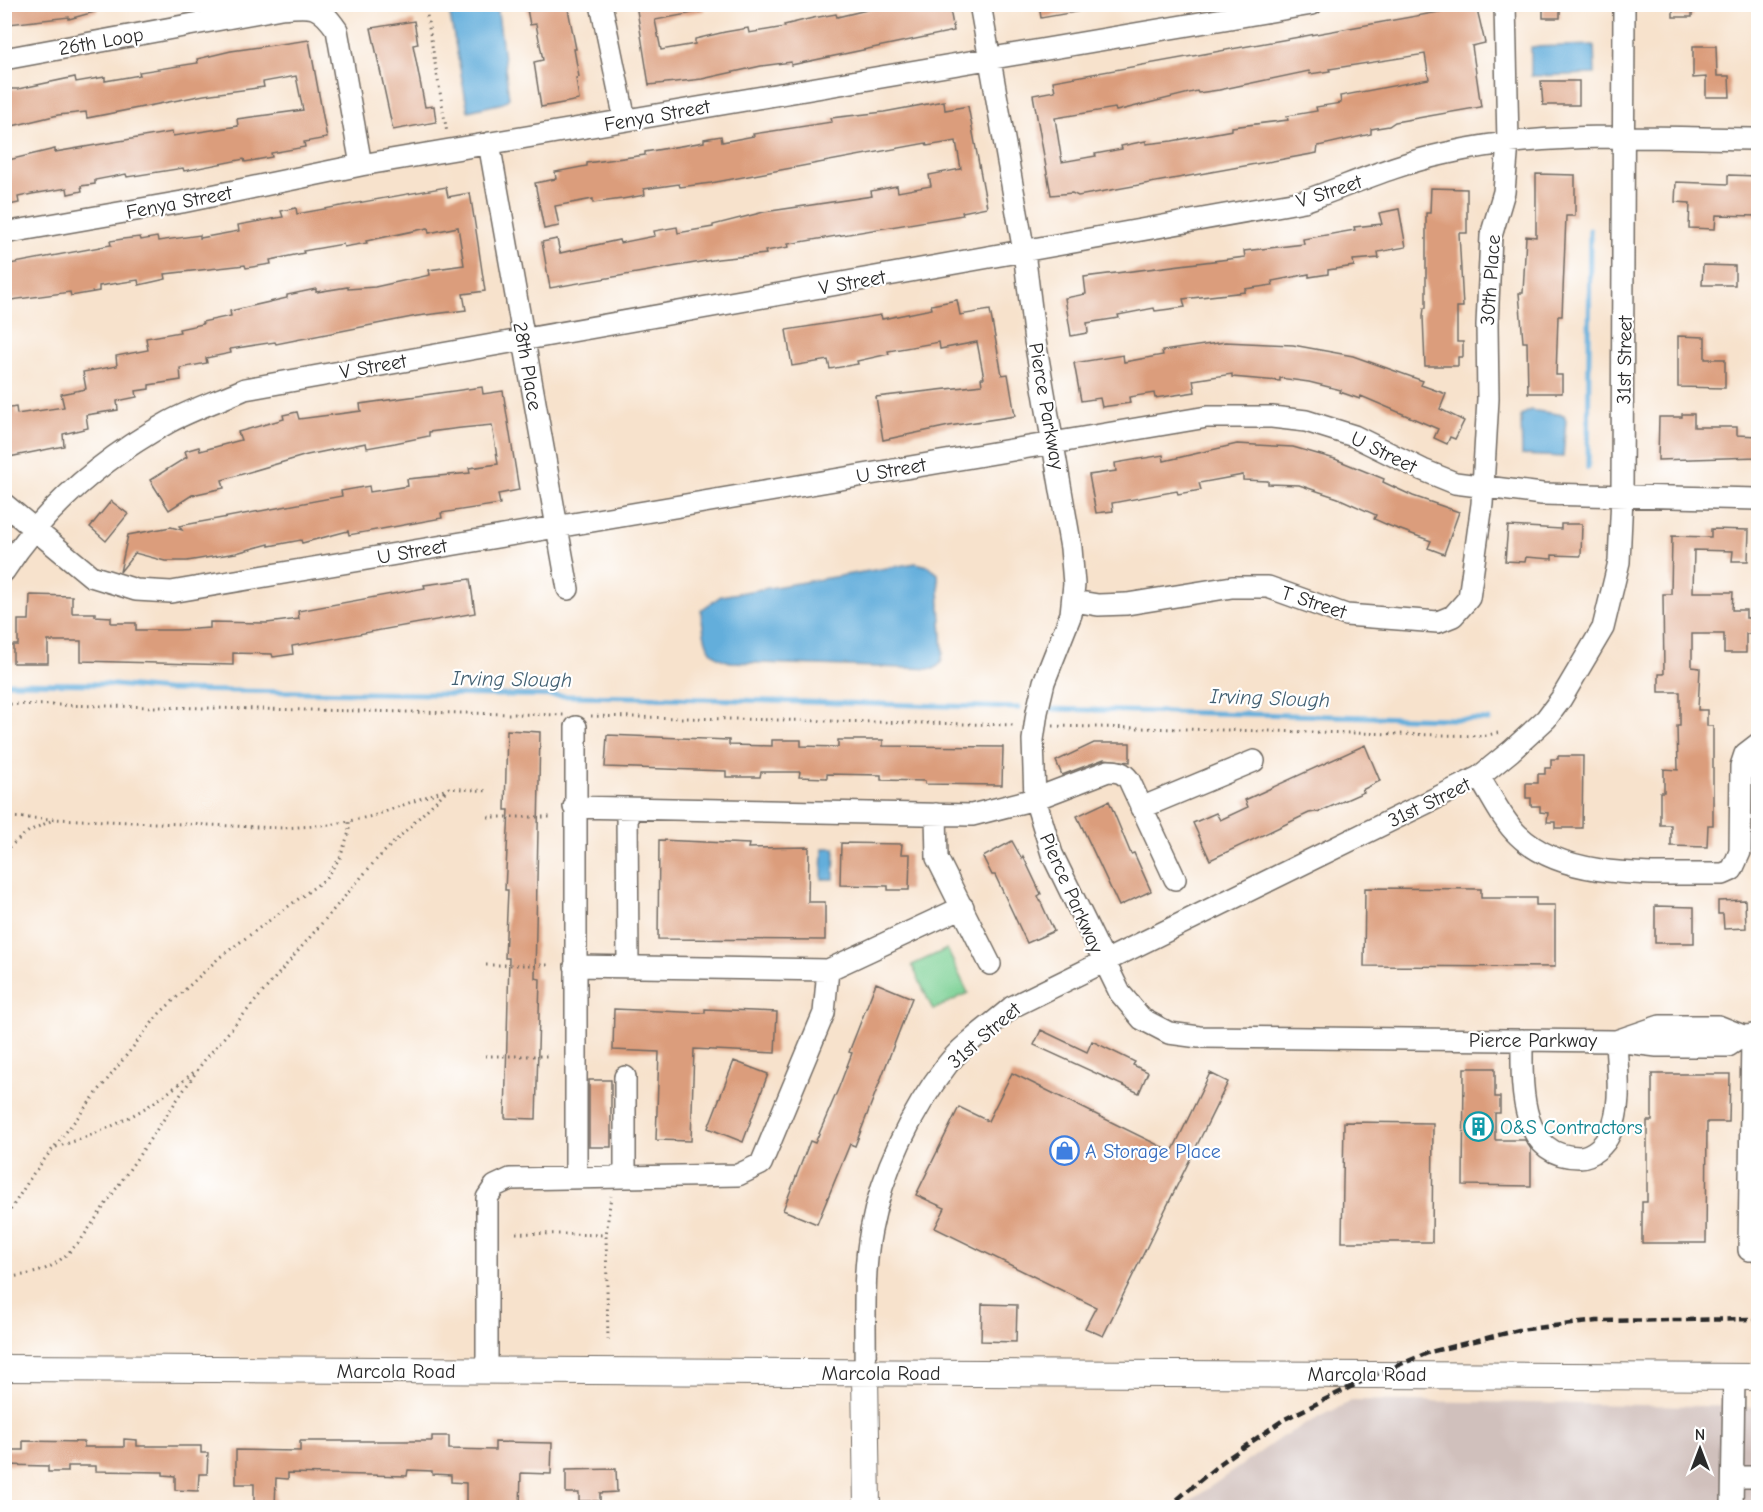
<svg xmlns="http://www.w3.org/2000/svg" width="1763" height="1512" viewBox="0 0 1763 1512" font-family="'Comic Neue',sans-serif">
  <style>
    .industrial { fill: #d0c0bc }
    .green { fill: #7bd094; stroke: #537e60; stroke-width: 1.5 }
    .water { fill: #63aedb; stroke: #476c83; stroke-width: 1.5 }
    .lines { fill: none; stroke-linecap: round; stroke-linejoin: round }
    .stream { stroke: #63aedb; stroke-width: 5 }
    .building { fill: #db9d7b; fill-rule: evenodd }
    .minor-casing { stroke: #726b63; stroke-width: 24 }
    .major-casing { stroke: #726b63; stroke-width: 28 }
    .path { stroke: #726b63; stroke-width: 3; stroke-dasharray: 1.5 4.5; stroke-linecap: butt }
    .minor { stroke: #fff; stroke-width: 21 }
    .major { stroke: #fff; stroke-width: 26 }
    .rail { stroke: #2b2b2b; stroke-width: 4.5; stroke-dasharray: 9 4.5; stroke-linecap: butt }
    .labels { text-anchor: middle; stroke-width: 4.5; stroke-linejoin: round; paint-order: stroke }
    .street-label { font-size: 20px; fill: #2b2b2b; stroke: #fff }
    .culture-label { font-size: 20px; fill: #0d838f; stroke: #fff; text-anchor: start }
    .shop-label { font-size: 20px; fill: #366cbe; stroke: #fff; text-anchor: start }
    .water-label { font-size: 21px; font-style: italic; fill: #415f71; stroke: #fff }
  </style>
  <rect width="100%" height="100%" fill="#fff"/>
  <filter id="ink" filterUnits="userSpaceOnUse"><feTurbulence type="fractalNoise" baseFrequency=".0167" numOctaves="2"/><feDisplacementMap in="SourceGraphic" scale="12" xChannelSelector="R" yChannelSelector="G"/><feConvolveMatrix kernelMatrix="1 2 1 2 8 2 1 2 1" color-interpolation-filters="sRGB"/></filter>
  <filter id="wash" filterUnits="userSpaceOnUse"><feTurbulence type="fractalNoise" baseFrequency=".008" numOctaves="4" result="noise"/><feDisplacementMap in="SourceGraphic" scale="24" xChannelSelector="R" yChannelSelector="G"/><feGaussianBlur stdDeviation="1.35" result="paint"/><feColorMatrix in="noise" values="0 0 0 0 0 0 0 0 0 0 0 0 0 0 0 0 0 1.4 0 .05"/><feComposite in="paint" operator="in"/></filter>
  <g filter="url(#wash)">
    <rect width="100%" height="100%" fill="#f7e2cc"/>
    <path class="industrial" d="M1353,1400l405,7v100l-578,1 103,-72z"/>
    <path class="green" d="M947,949l21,44 -35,17 -21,-45z"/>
    <path class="water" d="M448,5h49l12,93 -6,5 -35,8z
      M1594,45l1,29 -64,2v-29z
      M1530,410l34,5 2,5 -3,37 -41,-2 -1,-39z
      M916,563l12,3 10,8 5,78 -2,11 -7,6 -204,-7c-27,-6 -26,-28 -29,-52l20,-14z
      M823,848h12l-1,31h-12z"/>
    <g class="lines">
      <path class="stream" d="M1588,468l2,-238
        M4,683l100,1 62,6 470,7 383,11
        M1051,709l438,11"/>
    </g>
    <g id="blocks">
      <path class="building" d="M6,4h91l1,7 -29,8v-2l-60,7z
        M526,4h41l9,45h-2l5,28 -3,1 3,22 -38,7 -7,-45 9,-2 -7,-36 -6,1z
        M636,4h68v7l-49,9 6,30 34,-6v-5l30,-7 23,-4 1,5 36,-6 -1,-2 29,-7 23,-4 1,3 55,-13h57l5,27 -163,34v-3l-30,4 -59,13 -53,6z
        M1039,4h41l1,7 -40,7z
        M1543,4h17v14h-17z
        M1673,4h19v13h-19z
        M1472,6l5,3 8,34 -13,3 9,61 -86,15 -6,4 -18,3v5l-53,12 -1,7 -239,43 -6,-3 -21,2 -18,-100 22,-4 -2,-10zM1425,54l4,25 -89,17 1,7 -25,4 1,4 -30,5 1,4 -56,7v3l-60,11 -26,3v-3l-25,5 1,3 -27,5 1,2 -34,6 -7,-44 60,-10 1,3 81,-20 1,2 21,-3 90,-19 1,3 20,-3 -1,-2z
        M414,21l4,23 -5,1 12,62 9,-1 2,16 -43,8 -22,-102z
        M309,40l18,98 -23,4 1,5 -34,6 1,4 -27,5 -1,-3 -60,12 -1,-3 -56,9 -1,-3 -31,6v4l-14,2 1,5 -14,3 -1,-6 -35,6 -14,3 1,6 -15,3v-45l51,-12v3l117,-20 1,4 65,-10 -1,-7 66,-9 -7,-34 -33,6 1,5 -60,8 -117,23 -1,-6 -28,3 -54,13v-39h14l57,-12 1,5 29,-5v4l35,-6 -1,-3 59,-9 -1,-4 34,-8z
        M1693,46h23l1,30h12l1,21h-24v-20l-13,1z
        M1541,81h38v24h-36z
        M944,101l1,9 23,-4 19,101 -25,5 1,3 -175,29 1,3 -24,4 1,3 -48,5 -168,29 -8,-46 15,-3 3,14 59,-13 1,3 35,-7 -1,-5 23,-4 1,6 35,-6v-2l51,-13 108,-16 -1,-5 26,-5 1,6 33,-6 -2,-11 32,-6 -5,-28 -29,5 -1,-3 -215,40 -31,4 -1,-3 -35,5 1,6 -23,4 -29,4v-4l-38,7 4,20 -15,3 -9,-46 21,-4 -1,-7 32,-6v-3l58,-8v-3l59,-10v-3l17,-3 1,6 32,-6 -1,-2 79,-12 -1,-4 53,-6z
        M1536,174l39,1v41h-9l-4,100h-4l-2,59h6v18h-34l-1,-51h-4l-4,-49h4l3,-57 10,1z
        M1728,175l30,1v40l-42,-1 -1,14 -26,-1 1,-25 -15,-1 1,-20 52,2z
        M446,187l2,10 22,-4 7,44 8,54 -22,3 3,16 -49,6 -141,28 -1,-2 -45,7 1,4 -25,5 1,5 -27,5 1,12 -32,5v4l-13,2 1,6 -20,4 1,9 -32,5 2,13 -25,6 1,12 -60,12v-49l12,-2 1,7 47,-7 -3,-13 25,-5 -3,-17 34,-6 -1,-10 32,-6 -2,-12 34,-6 -1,-3 24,-5 -1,-2 29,-6 -1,-5 57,-13v-3l29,-6v3l32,-5v2l27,-2 55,-12 -1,-5 35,-5 -6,-38 -29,6 -1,-5 -62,13 1,2 -23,4 -1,-3 -40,7 1,2 -34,7 1,4 -25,4 -1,-3 -80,9 1,5 -27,6 -1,-5 -39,6v5l-28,5 -1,-4 -66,9v-36l107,-20 -1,-4 13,-2 17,-2 1,3 16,-3 1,4 42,-6v3l39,-7 -1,-6 45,-8 -2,-6 15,-3 1,6z
        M1431,188l36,1v44h-8l4,74h-6v35h6v15h-5v9h-33l-2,-50 1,-8h2v-95h4z
        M1399,209l7,38 -28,5 1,6 -26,2 1,6 -26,4v4l-19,3v-3l-37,7 1,4 -28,4v3l-62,7 2,8 -30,4 -1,-3 -36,7 1,3 -32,5 1,10 -17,3 -6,-38 21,-4 -2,-17 161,-20 -1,-6 60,-7 -1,-5 52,-9 -1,-3 28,-3 -3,-11z
        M1703,265l32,1v19h-33z
        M957,300l3,15 30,-5 12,65 6,-1 7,42 -66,10 -66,14 -7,-43 106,-12 -1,-7h3l-7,-36 -37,7 -1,-7 -51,9 1,3 -32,7 1,3 -28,5 -2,-9 -36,6 -6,-36 95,-15 1,4 50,-10 -1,-4z
        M1678,336l27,1v22h20v29l-47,-1z
        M1225,342l68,3 60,11 70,25 -2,4 25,9 -6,15 24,12 -9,18 -5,-2 -3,7 -13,-6 4,-9 -77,-33 -1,3 -20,-7 1,-2 -32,-8 -29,-4v3l-48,-4v-3l-39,6 2,12 -40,6 -1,-5 -25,4 1,6 -28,4 -2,-9 -19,3 -7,-38 49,-8 1,7 39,-7 -1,-4z
        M482,387l1,7 20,-3 16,99 -21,4 2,10 -59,9 1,5 -33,6 -60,11 -1,-4 -46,12 -1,-3 -32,6v-2l-33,9 -49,8h-22l-30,-8 -15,19 8,-37 43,-8 11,3 -3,-4 163,-30 -1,-5 28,-5 1,6 38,-6 -1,-7 63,-6 -1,-5 29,-4 -6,-39 -31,3 -32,4v4l-34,7 -28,5 -1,-5 -59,12 -85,25 2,8 -32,7 -23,15 -19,-30 37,-23 -2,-6 14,-4 1,4 41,-11 -3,-8 46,-13 -1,-4 14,-3 2,7 62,-8 -1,-7z
        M1682,414h12v13h43v8l21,1v21l-100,3 1,-43h23z
        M1237,444l56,3 42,12 49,20 -1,3 30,14 46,16 -15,42 -16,-6 3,-7 -41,-15 -16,-7 2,-4 -38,-17 -39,-13 -31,-1v-3l-25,-1v-5l-44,8 2,7 -23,4 -1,-3 -65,12 1,8 -17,2 -7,-38 27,-4 -1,-8 48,-8 1,6z
        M111,501l17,13 -22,27 -16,-14z
        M1561,524h21l-1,32 -29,-1v4l-26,-2 -1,5 -20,-1 3,-35 53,3z
        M1711,529l38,1 -1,31h-16l1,-10 -39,-1 -1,42h40l-1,18h14v8h6l-1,16h-5v19h-22v-19h-32v33l8,1 -2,42h9v16h6v99h-5l-1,22 -36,-1v-21h-11v-33h4v-23l14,1 -1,-44h3v-34h-21v-18h5l-1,-80h8l1,-58 39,1z
        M470,579l5,34 -183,33 1,8 -20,3 -1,-3 -39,-1v12l-152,-4v-20h-33v22h-35v-18h5v-25h11l1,-25 42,1v17h23v3l16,1v6h25v7h43l31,-2v-6l57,1 32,-4 -1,-8 127,-23 -1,-3z
        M507,730l33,2 -5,246 5,1 -4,140 -31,-1 4,-160h-4l3,-68h-3l4,-80h-4z
        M607,735l122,5v5l43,1v-6h29v6l37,1v-7h45v6l120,1 -1,38 -77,-1v-3l-44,-1v-5l-54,-1v4l-28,-1 1,-5h-39l-1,5h-34v-6l-121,-4z
        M1094,743h36v19l-26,-3 -42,16 -6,-14z
        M1365,745l15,36 -18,9 2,2 -43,19 -12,2 -99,47 -17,-37 23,-10 4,7 28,-13 -3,-7z
        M1558,756h25l-1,72h-27v-6h-8l1,-9 -8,-1v-6h-9v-8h-5v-15h12v-9h7v-6h6v-9h7z
        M1109,801l22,53 3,-1 17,38 -32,15 -42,-90z
        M659,840l90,4 -1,4 61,-1 -1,55h17v38l-167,-1z
        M1012,841l10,18 1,-3 18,38 -3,2 16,35 -27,12 -32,-68h-3l-9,-18z
        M841,843l61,1 -1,10h9l-1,36h-21v-4l-48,-1z
        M1365,888l116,1v9h55v7h19v62l-191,-1z
        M1745,900l1,28 -22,1 -1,-15h-5v-13z
        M1655,906l39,1v36h-39z
        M876,983l36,15 -57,148 -5,-2 -33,80 -34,-14 27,-69 5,2 24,-56 13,-34 -3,-1z
        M614,1009l91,4v-4l72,3 -2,41 -81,-4 -3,92 -35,-1 3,-88 -46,-2z
        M1041,1030l46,22 5,-11 43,21 -2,3 15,7 -9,21 -105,-48z
        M734,1061l34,13 -25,68 -35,-14z
        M1464,1068h31v29h5v16h-5v27h30l6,9v37l-68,-1z
        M1012,1073l160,79 38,-79 18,9 -125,254 -18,-8 11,-21 -161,-79 10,-20 -29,-13 43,-88 29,14z
        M1652,1074h78l-1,48h-22l-1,121h-64v-41h5v-81h5z
        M589,1080h22v67h-22z
        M1344,1122l89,1 -1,119h-90z
        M982,1304l35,1 -1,37 -35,-1z
        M432,1436h17v13l46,1v-8l57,1 -1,31 -30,-1 -1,35h-54v-25l-15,-1v-7l-19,-1v-3l-24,-1 -1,6 -119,-3v6l-12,-1 -1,30h-21v-24h-18v-34l64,1v-10h132z
        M124,1439l13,1v6h64v7h7l-1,21h-8l-1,17 -23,-1v-14l-12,-1v-3l-67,-1v-5h-28v6h-20v-6l-44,-1v-15h19v-9l61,1v5h40z
        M616,1469l1,23 -17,1v8h-21v-8h-13v-23z"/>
    </g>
  </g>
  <g filter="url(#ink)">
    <use href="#blocks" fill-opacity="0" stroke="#726b63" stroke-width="1.5"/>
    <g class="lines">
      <defs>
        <path id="minor" d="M601,4l24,116
          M980,4l44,248 11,89 36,207 3,36 -3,30 -27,68 -7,30 -4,28 2,59 17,55 68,139 22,26 27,14 30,4 417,4 41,5h71l15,-10 15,-1
          M4,59l277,-51c31,-3 38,-4 56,22l24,135
          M489,143l79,446
          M4,233l178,-31 179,-37 951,-161
          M4,504l87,72 45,14 35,2 1036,-175h65l34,4 48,15 69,34 32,13 87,11 216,5
          M4,571c41,-64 100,-113 165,-149 24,-13 51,-22 76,-33l1059,-188c46,-16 92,-37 139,-47 102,-24 211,-16 315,-15
          M1074,601l24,4 29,-1 105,-17h36l78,28 92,7 15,-6 16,-18 13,-94 6,-105 -1,-74 4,-89 13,-44 4,-49 -3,-139
          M576,727v449
          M1479,777c12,18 23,43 39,58 48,47 143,38 205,39l9,-4 8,-18 1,-86 4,-12 13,-10
          M574,807l398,8 63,-16 73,-28c10,0 15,1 21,9l46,99
          M627,808l1,159
          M1141,808l113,-47
          M936,814l1,44 53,106
          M575,966l253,4 135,-63
          M1752,1035l-3,215h9
          M1522,1040c0,44 -4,117 57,117 13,0 26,-12 31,-24 13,-27 7,-63 6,-92l44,-15h58l25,10
          M625,1077v99
          M487,1372v-174l8,-12 15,-7 228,-4 23,-11 63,-151 4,-43
          M865,1373c1,-47 -3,-97 6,-143 11,-59 40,-118 76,-165 17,-22 45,-40 65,-58l467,-230 32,-26 35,-32 15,-20 42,-71 16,-66 3,-66 2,-492
          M1733,1477h25
          M1732,1508l2,-131"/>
        <path id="major" d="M4,1368l1754,9
          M865,1373l2,135"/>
      </defs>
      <use href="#minor" class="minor-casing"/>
      <use href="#major" class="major-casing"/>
      <path class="path" d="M425,4l22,129
        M342,8l22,-4
        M4,704l560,11
        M591,716l425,9
        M1053,726l429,10 16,-3
        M4,817l279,11 47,-3 43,-9 74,-27
        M488,817h62
        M4,851l25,-20 24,-11
        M486,965h63
        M485,1056h64
        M56,1147c56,-17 95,-38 140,-77
        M4,1220l29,-46 126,-160 61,-57 104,-77 16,-22 9,-26v-11
        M516,1233l90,2
        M4,1278c42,-6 48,-8 77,-38l122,-178 173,-202 73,-72 39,3
        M608,1340l-2,-105 5,-39"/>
      <use href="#minor" class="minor"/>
      <use href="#major" class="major"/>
      <path class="rail" d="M1167,1508l54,-45 62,-43 94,-46 53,-22 89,-22 78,-9 161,-2"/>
    </g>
  </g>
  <defs>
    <symbol id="building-ring" viewBox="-11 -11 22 22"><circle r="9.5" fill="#fff" stroke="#0f9aa8" stroke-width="1.5"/><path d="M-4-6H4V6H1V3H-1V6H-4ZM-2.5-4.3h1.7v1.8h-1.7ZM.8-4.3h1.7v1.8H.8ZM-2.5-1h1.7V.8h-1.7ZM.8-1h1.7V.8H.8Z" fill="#0f9aa8"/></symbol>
    <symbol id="shop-ring" viewBox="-11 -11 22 22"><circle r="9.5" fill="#fff" stroke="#3f7fe0" stroke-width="1.5"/><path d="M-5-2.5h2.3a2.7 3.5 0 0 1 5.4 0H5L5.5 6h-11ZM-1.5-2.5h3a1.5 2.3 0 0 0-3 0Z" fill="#3f7fe0"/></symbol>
  </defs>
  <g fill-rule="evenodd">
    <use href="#building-ring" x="1462" y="1110" width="33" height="33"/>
    <use href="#shop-ring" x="1048" y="1134" width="33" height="33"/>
  </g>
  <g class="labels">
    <g class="street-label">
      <text transform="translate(101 41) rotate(-10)" y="7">26th Loop</text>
      <text transform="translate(657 115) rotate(-10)" y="7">Fenya Street</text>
      <text transform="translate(1329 191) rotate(-18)" y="7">V Street</text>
      <text transform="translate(179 202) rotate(-11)" y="7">Fenya Street</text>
      <text transform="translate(1490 280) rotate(-86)" y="7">30th Place</text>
      <text transform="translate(852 282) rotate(-10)" y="7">V Street</text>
      <text transform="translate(1624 360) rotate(-89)" y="7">31st Street</text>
      <text transform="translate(373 366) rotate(-10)" y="7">V Street</text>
      <text transform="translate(528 366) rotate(80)" y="7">28th Place</text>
      <text transform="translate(1047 406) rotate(80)" y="7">Pierce Parkway</text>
      <text transform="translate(1384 452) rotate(26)" y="7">U Street</text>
      <text transform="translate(891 470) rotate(-10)" y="7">U Street</text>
      <text transform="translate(412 551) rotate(-10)" y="7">U Street</text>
      <text transform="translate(1314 602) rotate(18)" y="7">T Street</text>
      <text transform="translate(1429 802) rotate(-26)" y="7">31st Street</text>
      <text transform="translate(1072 893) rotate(66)" y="7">Pierce Parkway</text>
      <text transform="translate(984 1035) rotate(-41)" y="7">31st Street</text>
      <text x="1533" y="1047">Pierce Parkway</text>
      <text x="396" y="1378">Marcola Road</text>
      <text x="881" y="1380">Marcola Road</text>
      <text x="1367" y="1381">Marcola Road</text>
    </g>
    <g class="culture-label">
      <text x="1500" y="1134">O&amp;S Contractors</text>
    </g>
    <g class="shop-label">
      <text x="1085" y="1158">A Storage Place</text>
    </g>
    <g class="water-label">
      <text transform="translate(512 679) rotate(1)" y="7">Irving Slough</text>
      <text transform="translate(1270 698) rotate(2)" y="7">Irving Slough</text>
    </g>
  </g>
  <rect width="1763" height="1512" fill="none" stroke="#fff" stroke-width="24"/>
  <g transform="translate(1700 1449)" stroke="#ffffff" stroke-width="4.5" paint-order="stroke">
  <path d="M0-4.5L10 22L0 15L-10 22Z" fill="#2b2b2b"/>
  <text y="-9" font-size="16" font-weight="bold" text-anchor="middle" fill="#2b2b2b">N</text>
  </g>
</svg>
